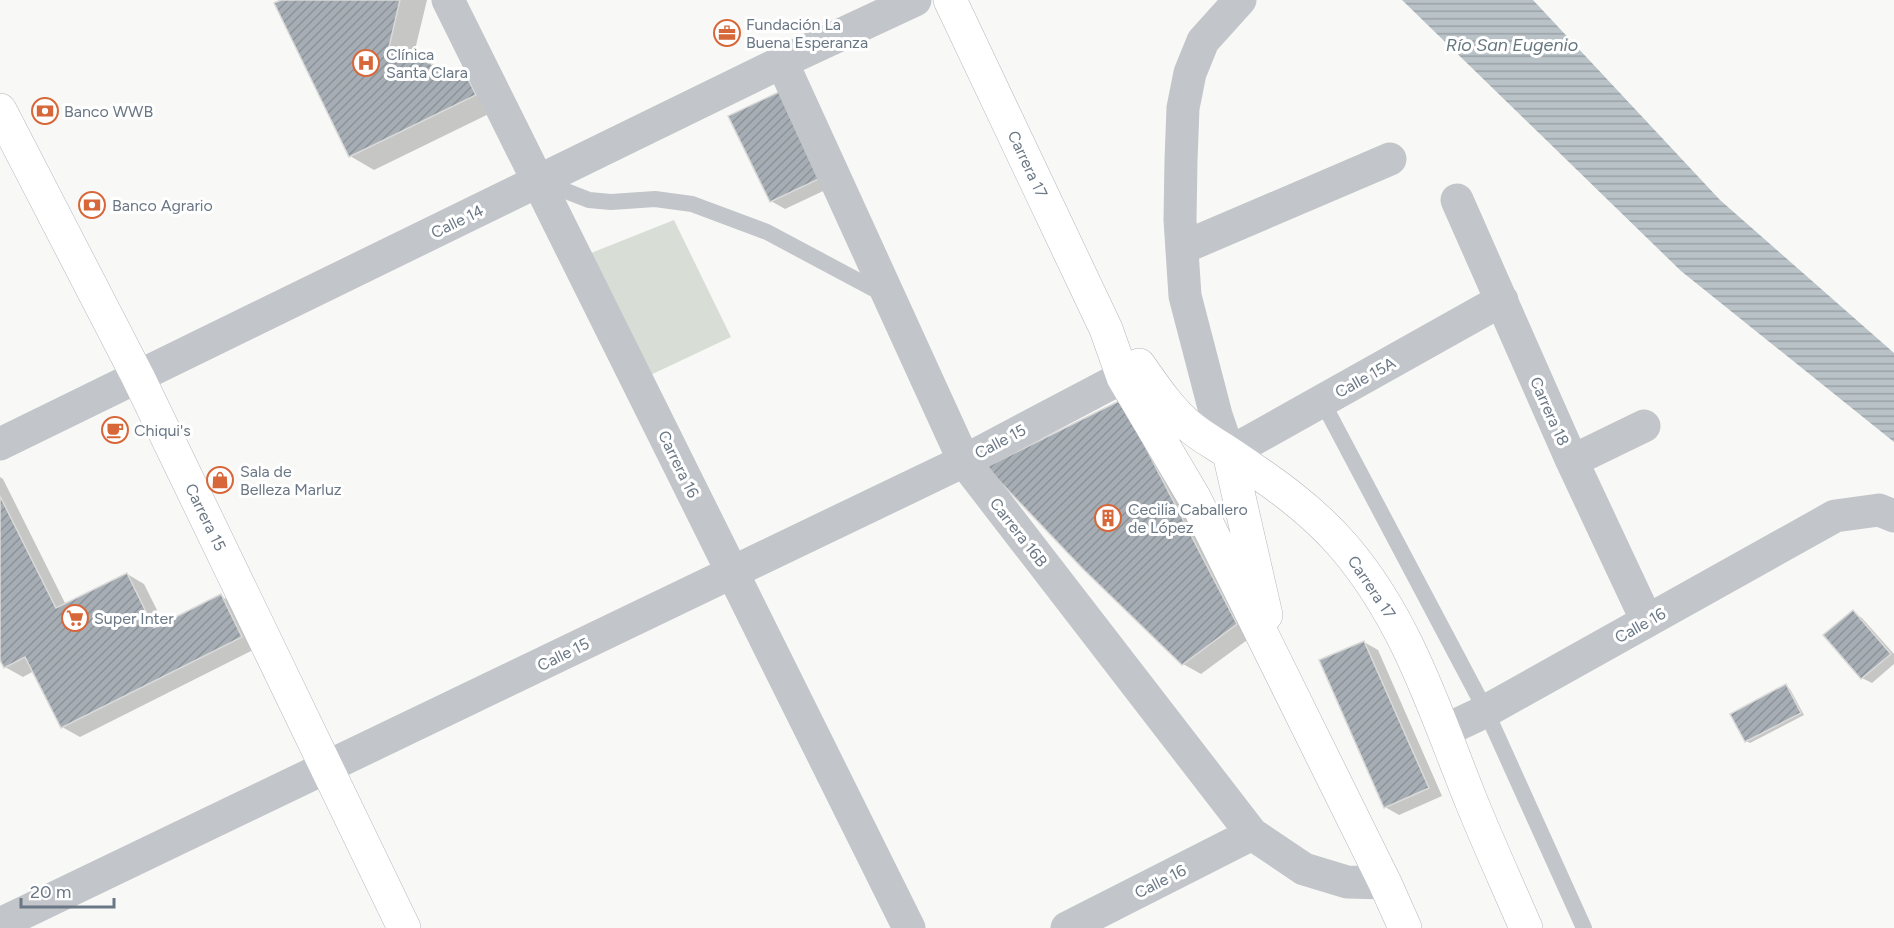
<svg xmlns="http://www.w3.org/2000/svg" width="1894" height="928" viewBox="0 0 1894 928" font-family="Figtree,sans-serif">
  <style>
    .garden { fill: #d8ddd6 }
    .water { fill: url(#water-rules) }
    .shadow { fill: #0003 }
    .building { fill: url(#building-hatch); stroke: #dadad9; stroke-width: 1.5 }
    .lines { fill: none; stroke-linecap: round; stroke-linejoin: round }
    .secondary-casing { stroke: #b5b9be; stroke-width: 34 }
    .primary-casing { stroke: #b4b7bc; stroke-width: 34 }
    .service { stroke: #c2c5c9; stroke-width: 16 }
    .minor { stroke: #c2c5c9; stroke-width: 33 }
    .secondary { stroke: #fff; stroke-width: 33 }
    .primary { stroke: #fff; stroke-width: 33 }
    .labels { text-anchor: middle; stroke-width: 6; stroke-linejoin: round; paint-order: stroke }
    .poi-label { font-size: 16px; fill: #6a7785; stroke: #fff; text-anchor: start }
    .street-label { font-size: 16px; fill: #6a7785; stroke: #fff }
    .water-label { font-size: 18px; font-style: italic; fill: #667780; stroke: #fff }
  </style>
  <defs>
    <pattern id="water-rules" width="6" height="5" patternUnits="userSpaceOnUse" patternTransform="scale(1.5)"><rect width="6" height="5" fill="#b9c2c7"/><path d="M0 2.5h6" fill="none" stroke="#9aa2a7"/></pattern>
    <pattern id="building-hatch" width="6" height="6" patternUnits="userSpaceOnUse" patternTransform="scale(1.5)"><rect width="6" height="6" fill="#a6adb4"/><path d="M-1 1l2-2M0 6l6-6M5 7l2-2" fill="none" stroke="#8b9298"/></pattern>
  </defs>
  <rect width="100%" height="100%" fill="#f8f9f6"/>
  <path class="garden" d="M674,220l57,117 -87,41 -58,-123z"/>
  <path class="water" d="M1402,0h131l187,200 174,153v89l-213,-171z"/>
  <path class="shadow" d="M284,0h143l-14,58 54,22 25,14 7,15 -125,61 -24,-14z
    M730,117l106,68 -51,24 -14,-8z
    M1138,411l116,224 -53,39 -18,-10 -99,-96z
    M0,477l3,2 63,126 61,-31 17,10 20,40 57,-28 17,10 21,41 -179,90 -18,-10 -28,-56 -11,6 -18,-10 -5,-10z
    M1853,612l9,6 32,36v10l-22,19 -10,-5 -37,-42z
    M1364,642l14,8 64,146 -43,19 -14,-8z
    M1786,686l4,3 14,26 -54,28 -4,-2z"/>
  <path class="building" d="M281,0h119l-11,47 79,32 8,16 -127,62 -75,-154z
    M781,91l42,86 -53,25 -42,-86z
    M1121,400l116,224 -55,41 -99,-96 -97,-102z
    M0,496l56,112 71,-35 27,55 67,-34 21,43 -181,91 -36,-71 -21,11 -4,-8z
    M1853,610l38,44 -30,25 -38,-44z
    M1364,641l65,147 -45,20 -65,-148z
    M1786,684l15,29 -56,29 -15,-28z"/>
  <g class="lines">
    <defs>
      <path id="secondary" d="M0,110l138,267 266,551"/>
      <path id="primary" d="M950,0l156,329 17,48 72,122 190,384 20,45
        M1139,365c15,21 29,43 49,60 12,11 28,19 41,28 42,28 83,56 116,95 63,74 91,166 127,255 17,42 36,83 54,125
        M1229,453l37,162"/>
    </defs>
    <use href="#secondary" class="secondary-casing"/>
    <use href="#primary" class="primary-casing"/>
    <path class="service" d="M540,181l49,19 22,2 44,-3 37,5 75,28 118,63
      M1322,401l164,310 98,217"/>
    <path class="minor" d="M448,0l461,928
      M1240,0l-37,41 -13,32 -7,35 -2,52 -1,60 5,76 31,119 13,38 273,-153
      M782,62l182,399 288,373 52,35 43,13 38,1
      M1457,200l115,261 75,160
      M1182,248l208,-89
      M0,444l782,-382 133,-62
      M1572,461l72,-35
      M1444,731l42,-20 349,-195 44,-6 15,6
      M0,924l964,-463 159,-84
      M1067,928l185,-94"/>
    <use href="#secondary" class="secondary"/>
    <use href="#primary" class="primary"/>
  </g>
  <defs>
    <symbol id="office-ring" viewBox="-11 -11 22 22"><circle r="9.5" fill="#fff" stroke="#d76638" stroke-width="1.5"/><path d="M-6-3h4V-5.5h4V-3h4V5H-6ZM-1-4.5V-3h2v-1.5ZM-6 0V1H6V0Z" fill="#d76638"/></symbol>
    <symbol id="hospital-ring" viewBox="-11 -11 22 22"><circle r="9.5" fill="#fff" stroke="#d76638" stroke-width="1.5"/><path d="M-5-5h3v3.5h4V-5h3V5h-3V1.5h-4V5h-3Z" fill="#d76638"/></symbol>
    <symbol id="bank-ring" viewBox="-11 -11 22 22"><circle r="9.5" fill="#fff" stroke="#d76638" stroke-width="1.5"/><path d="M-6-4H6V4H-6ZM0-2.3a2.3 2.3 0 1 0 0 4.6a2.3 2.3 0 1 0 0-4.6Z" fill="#d76638"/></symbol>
    <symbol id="cafe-ring" viewBox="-11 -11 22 22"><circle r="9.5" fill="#fff" stroke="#d76638" stroke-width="1.5"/><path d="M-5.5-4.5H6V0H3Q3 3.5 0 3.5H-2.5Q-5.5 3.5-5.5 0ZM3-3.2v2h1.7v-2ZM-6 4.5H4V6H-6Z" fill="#d76638"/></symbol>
    <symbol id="shop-ring" viewBox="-11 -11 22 22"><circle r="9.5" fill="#fff" stroke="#d76638" stroke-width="1.5"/><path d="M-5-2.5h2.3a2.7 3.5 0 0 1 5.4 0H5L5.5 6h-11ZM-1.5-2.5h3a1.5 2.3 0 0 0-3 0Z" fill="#d76638"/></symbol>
    <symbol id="building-ring" viewBox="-11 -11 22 22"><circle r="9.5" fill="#fff" stroke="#d76638" stroke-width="1.5"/><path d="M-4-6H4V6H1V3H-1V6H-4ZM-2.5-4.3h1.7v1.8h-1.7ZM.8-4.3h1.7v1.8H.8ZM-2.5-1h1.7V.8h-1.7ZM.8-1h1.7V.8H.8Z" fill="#d76638"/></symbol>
    <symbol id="supermarket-ring" viewBox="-11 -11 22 22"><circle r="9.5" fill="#fff" stroke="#d76638" stroke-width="1.5"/><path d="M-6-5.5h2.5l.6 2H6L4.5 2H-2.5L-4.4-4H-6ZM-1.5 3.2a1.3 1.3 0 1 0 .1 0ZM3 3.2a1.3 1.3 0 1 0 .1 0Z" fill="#d76638"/></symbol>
  </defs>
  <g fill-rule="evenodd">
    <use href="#office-ring" x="712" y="18" width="30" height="30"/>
    <use href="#hospital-ring" x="351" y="48" width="30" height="30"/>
    <use href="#bank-ring" x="30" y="96" width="30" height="30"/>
    <use href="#bank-ring" x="77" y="190" width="30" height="30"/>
    <use href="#cafe-ring" x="100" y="415" width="30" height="30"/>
    <use href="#shop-ring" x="205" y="465" width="30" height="30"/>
    <use href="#building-ring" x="1093" y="503" width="30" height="30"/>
    <use href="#supermarket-ring" x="60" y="603" width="30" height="30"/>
  </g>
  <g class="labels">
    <g class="poi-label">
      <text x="746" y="30">Fundación La<tspan x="746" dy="18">Buena Esperanza</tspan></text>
      <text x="386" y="60">Clínica<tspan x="386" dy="18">Santa Clara</tspan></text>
      <text x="64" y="117">Banco WWB</text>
      <text x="112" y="211">Banco Agrario</text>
      <text x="134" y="436">Chiqui's</text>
      <text x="240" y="477">Sala de<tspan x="240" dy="18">Belleza Marluz</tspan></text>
      <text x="1128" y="515">Cecilia Caballero<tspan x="1128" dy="18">de López</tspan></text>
      <text x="94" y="624">Super Inter</text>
    </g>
    <g class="street-label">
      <text transform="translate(1028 164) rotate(65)" y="6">Carrera 17</text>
      <text transform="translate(457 221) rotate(-26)" y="6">Calle 14</text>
      <text transform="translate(1365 377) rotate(-29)" y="6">Calle 15A</text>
      <text transform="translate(1550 411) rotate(66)" y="6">Carrera 18</text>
      <text transform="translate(1000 441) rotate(-28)" y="6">Calle 15</text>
      <text transform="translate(679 464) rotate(64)" y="6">Carrera 16</text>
      <text transform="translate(206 517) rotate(64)" y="6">Carrera 15</text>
      <text transform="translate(1019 532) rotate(52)" y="6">Carrera 16B</text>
      <text transform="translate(1372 587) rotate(56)" y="6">Carrera 17</text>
      <text transform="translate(1640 625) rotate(-29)" y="6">Calle 16</text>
      <text transform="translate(563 654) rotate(-26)" y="6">Calle 15</text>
      <text transform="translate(1160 881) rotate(-27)" y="6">Calle 16</text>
    </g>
    <g class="water-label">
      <text x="1512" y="51">Río San Eugenio</text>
    </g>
  </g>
  <path d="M21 898v9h93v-9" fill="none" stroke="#6a7785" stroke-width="3"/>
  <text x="30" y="898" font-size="18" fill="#6a7785" stroke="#ffffff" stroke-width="4.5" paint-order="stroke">20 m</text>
</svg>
